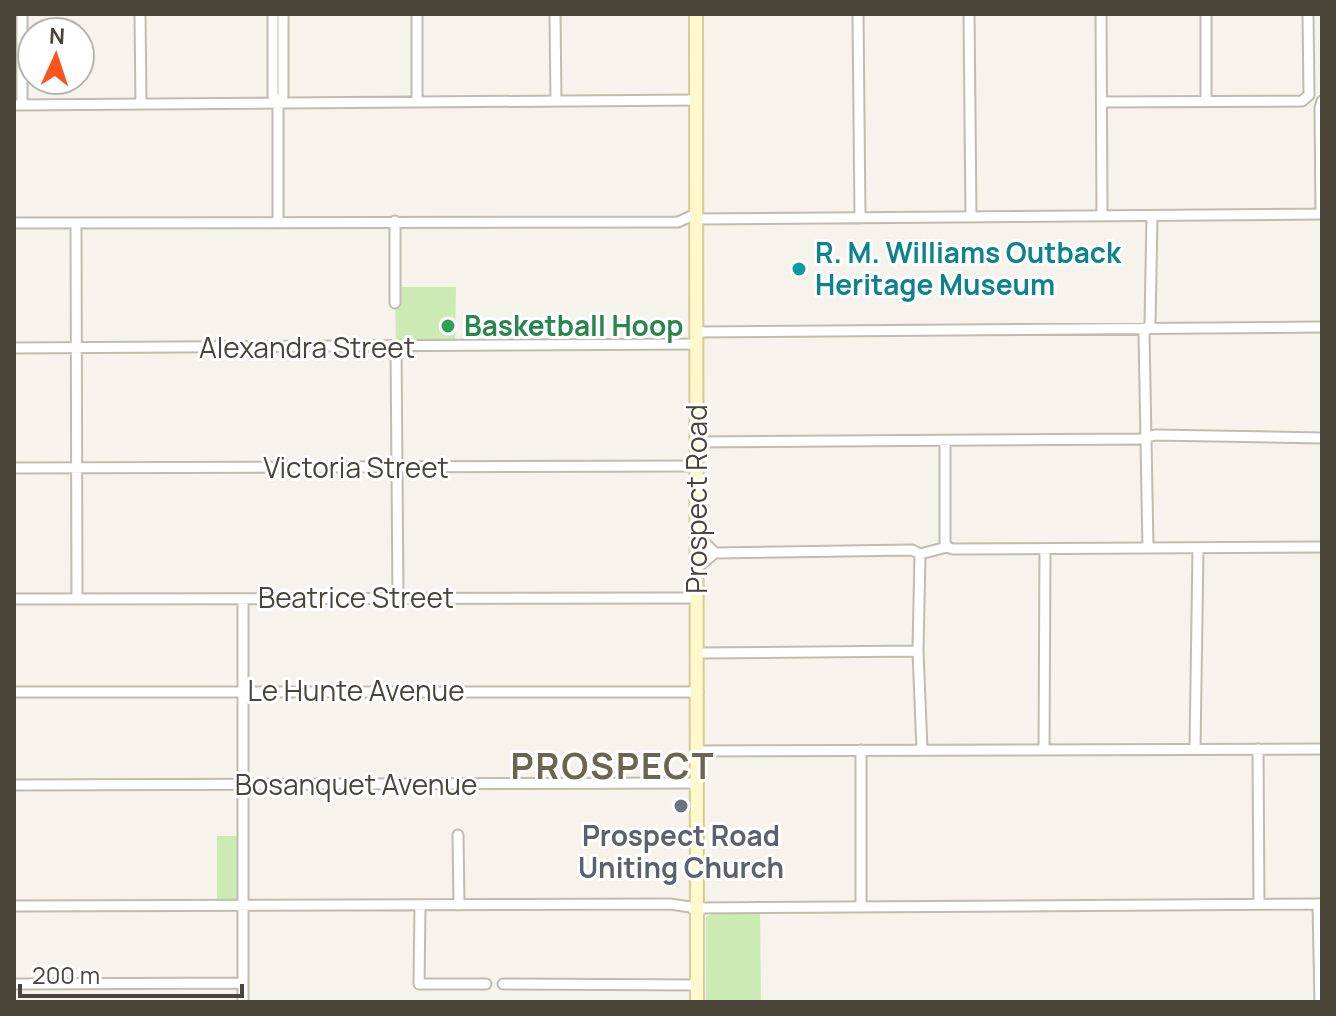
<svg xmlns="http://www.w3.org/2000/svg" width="1336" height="1016" viewBox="0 0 1336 1016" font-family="Manrope,sans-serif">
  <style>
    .green { fill: #cceab4 }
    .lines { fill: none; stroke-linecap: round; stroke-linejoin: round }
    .street-casing { stroke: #c1bcad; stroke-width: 13 }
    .secondary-casing { stroke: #d5cc9a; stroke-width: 16 }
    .street { stroke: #fff; stroke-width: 9 }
    .secondary { stroke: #fff8cb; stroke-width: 12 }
    .culture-dot { fill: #0f9aa8; stroke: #fff; stroke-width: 3 }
    .leisure-dot { fill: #2e9e5b; stroke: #fff; stroke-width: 3 }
    .worship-dot { fill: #6b7280; stroke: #fff; stroke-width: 3 }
    .labels { text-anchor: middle; stroke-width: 6; stroke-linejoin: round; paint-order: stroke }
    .culture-label { font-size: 28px; font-weight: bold; fill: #0d838f; stroke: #fff; text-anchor: start }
    .leisure-label { font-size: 28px; font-weight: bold; fill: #27864d; stroke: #fff; text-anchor: start }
    .street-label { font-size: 28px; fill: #4a4538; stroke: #fff }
    .worship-label { font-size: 28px; font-weight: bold; fill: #5b616d; stroke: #fff }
    .district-label { font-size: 36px; font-weight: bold; letter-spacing: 2px; fill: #6d644f; stroke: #fff }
  </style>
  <rect width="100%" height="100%" fill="#f5f3eb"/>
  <path class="green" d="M395,287h61l-1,60h-59z
    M217,836h27l-1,70 -26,-1z
    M760,912l1,90h-55v-85l7,-4z"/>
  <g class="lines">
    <defs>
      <path id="street" d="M22,14v91
        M140,14l1,90
        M273,14v82l5,7v119
        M417,14v88
        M555,14l1,87
        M858,14l2,204
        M969,14l2,203
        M1101,14l1,202
        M1206,14v87
        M1102,102l200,-1 7,-6 -1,-81
        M278,103l5,-7v-82
        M14,105l682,-5
        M1321,214l-1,-106 2,-7
        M696,219l626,-5
        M395,221v82
        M14,223l664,-1 18,-8
        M76,224l1,375
        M696,332l626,-5
        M396,347l2,251
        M14,348l683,-4
        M945,441v101l2,5
        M697,442l443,-3 15,-4 167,3
        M14,468l683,-2
        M698,536l17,17 197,-3 8,4 27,-7 6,2 369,-2
        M1148,548l-4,-215 6,-9 2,-108
        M920,554l-2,97 4,99
        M698,567l17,-14
        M14,599l683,-1
        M243,599v403
        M698,653l220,-2
        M14,692h684
        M1195,749l3,-200
        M1258,749l1,155
        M861,750v157
        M1044,750l1,-201
        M697,751l625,-2
        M14,785l684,-2
        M458,835l1,70
        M1318,904l2,98
        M14,906l656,-2 20,3 9,6
        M420,906l-1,78h67
        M699,908l623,-4
        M14,984l229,-1
        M503,984l195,1"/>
      <path id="secondary" d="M696,14l1,988"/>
    </defs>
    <use href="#street" class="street-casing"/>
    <use href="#secondary" class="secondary-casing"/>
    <use href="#street" class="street"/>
    <use href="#secondary" class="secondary"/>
  </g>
  <circle class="culture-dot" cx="799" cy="269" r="8"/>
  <circle class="leisure-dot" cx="448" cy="326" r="8"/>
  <circle class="worship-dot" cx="681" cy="806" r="8"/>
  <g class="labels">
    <g class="culture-label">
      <text x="815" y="263">R. M. Williams Outback<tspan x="815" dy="32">Heritage Museum</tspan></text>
    </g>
    <g class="leisure-label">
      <text x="464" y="336">Basketball Hoop</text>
    </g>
    <g class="street-label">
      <text x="307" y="358">Alexandra Street</text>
      <text x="356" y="478">Victoria Street</text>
      <text transform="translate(697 499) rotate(-90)" y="10">Prospect Road</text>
      <text x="356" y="608">Beatrice Street</text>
      <text x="356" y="701">Le Hunte Avenue</text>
      <text x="356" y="795">Bosanquet Avenue</text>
    </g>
    <g class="worship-label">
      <text x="681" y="846">Prospect Road<tspan x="681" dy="32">Uniting Church</tspan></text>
    </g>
    <g class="district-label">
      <text x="613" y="779">PROSPECT</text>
    </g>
  </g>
  <rect width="1336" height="1016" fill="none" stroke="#4a4538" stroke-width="32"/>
  <g transform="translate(56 56) rotate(3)"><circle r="38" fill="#ffffff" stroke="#b7b5af" stroke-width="2"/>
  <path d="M0-6L14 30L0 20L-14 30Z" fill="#fc541c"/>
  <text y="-12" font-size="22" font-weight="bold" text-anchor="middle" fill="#4a4538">N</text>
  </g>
  <path d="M20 984v12h222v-12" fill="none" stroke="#4a4538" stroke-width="4"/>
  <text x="32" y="984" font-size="24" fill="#4a4538" stroke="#ffffff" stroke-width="6" paint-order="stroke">200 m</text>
</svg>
